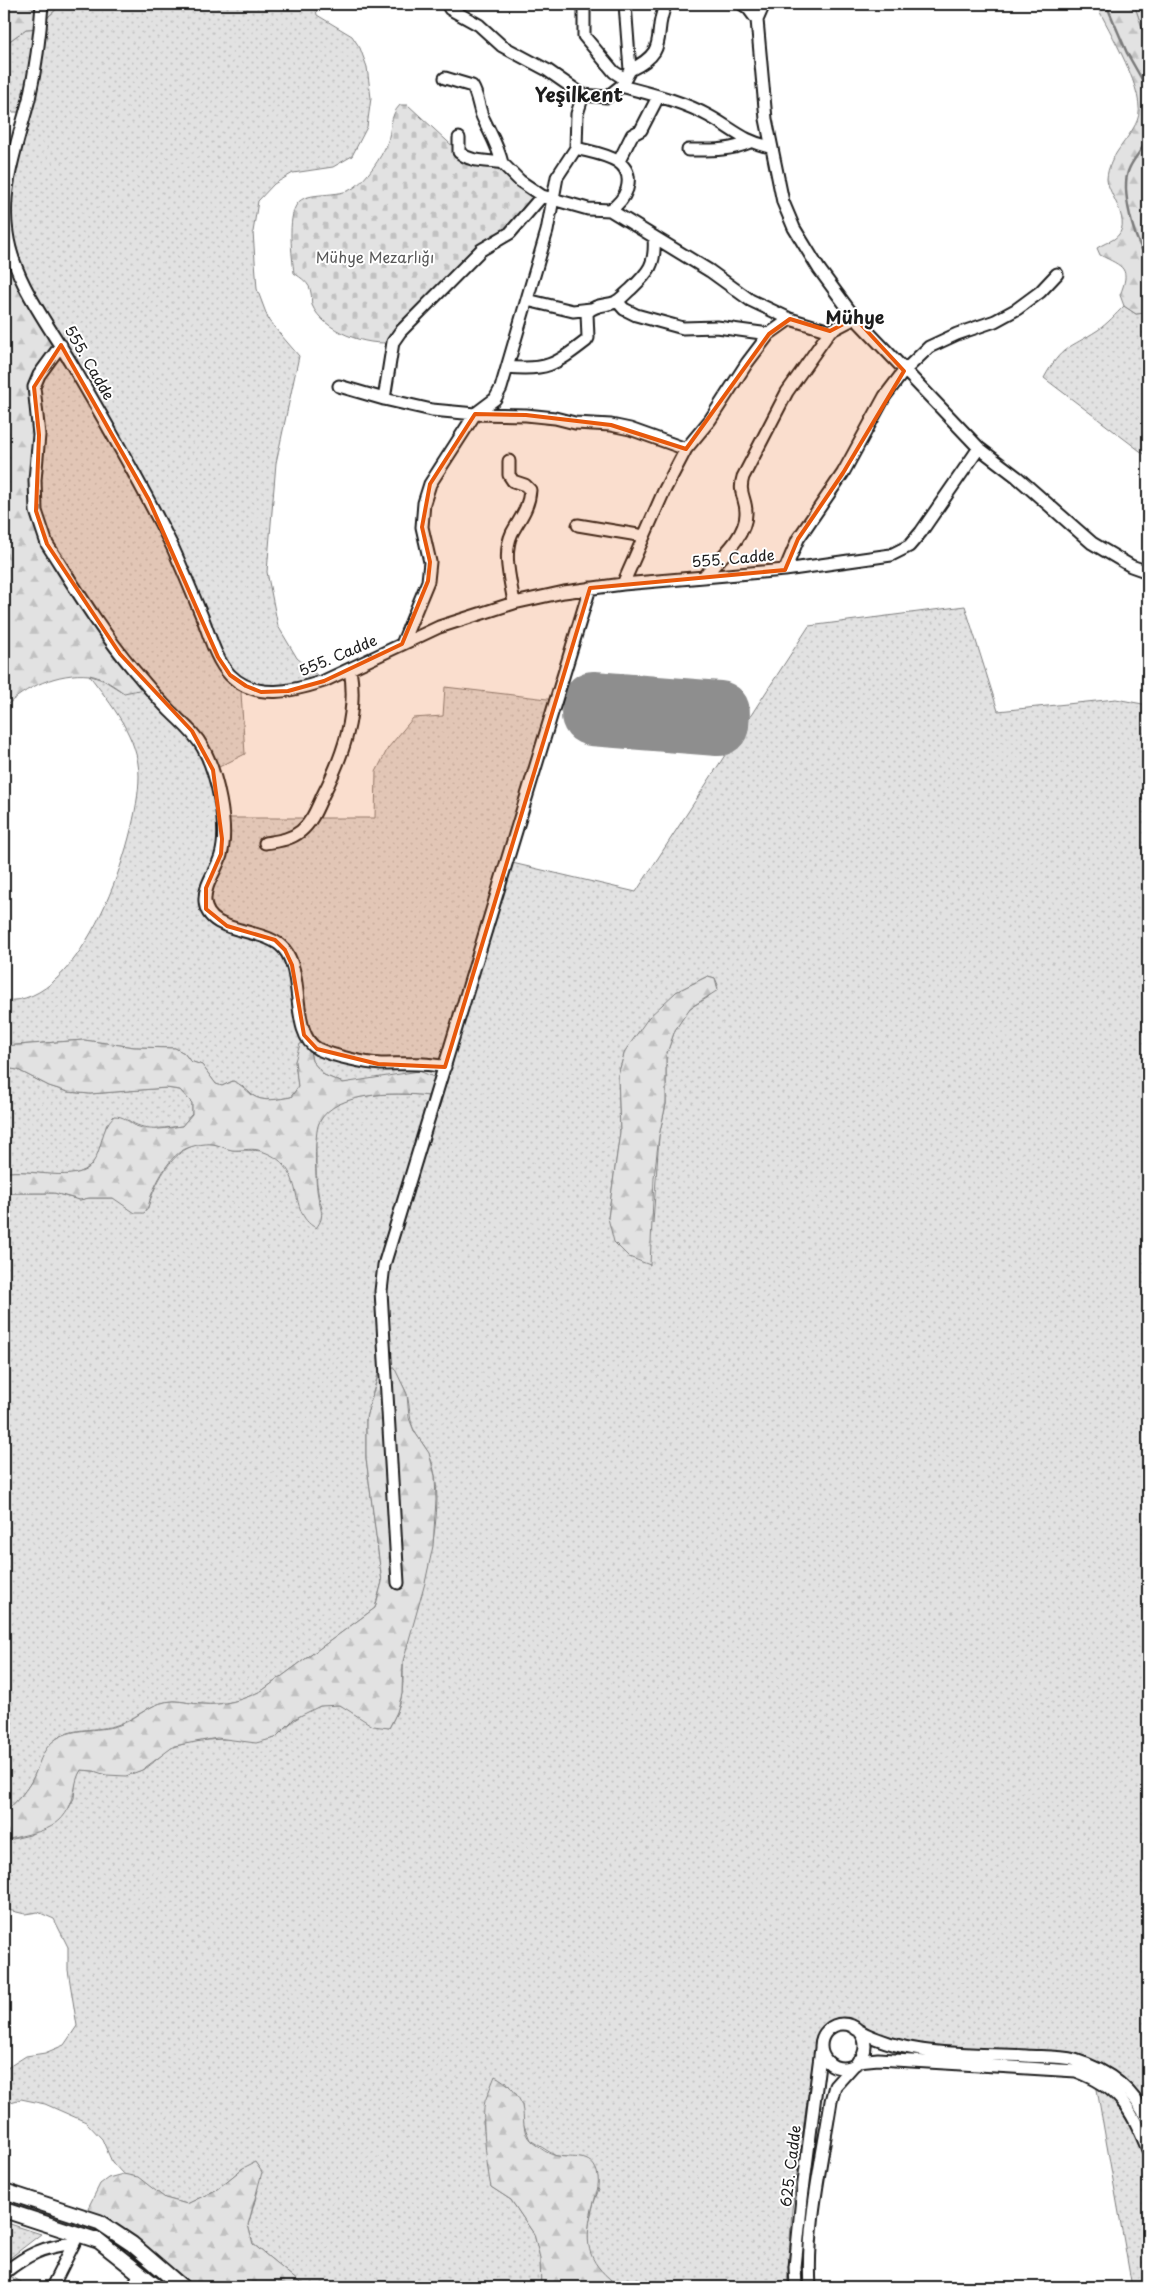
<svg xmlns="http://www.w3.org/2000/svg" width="1152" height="2291" viewBox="0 0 1152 2291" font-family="'Playpen Sans',sans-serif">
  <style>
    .grass { fill: url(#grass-dots); stroke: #7f7f7f; fill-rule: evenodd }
    .forest { fill: url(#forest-firs); stroke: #7f7f7f }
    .cemetery { fill: url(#cemetery-stones); stroke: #7f7f7f }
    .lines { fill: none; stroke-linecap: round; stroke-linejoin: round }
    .stream { stroke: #7a7a7a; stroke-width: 2.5 }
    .runway { stroke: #8e8e8e; stroke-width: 62 }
    .minor-casing { stroke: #1c1c1c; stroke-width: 15 }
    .major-casing { stroke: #1c1c1c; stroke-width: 18 }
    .minor { stroke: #fff; stroke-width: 11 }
    .major { stroke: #fff; stroke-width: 14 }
    .marked { fill: #e8590c; fill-opacity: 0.2; stroke: #e8590c; stroke-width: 4; stroke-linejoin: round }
    .labels { text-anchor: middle; stroke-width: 4; stroke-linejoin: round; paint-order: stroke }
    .park-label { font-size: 15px; fill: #575757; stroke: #fff }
    .street-label { font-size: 15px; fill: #1c1c1c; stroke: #fff }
    .quarter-label { font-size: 18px; font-weight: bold; fill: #1c1c1c; stroke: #fff }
    .district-label { font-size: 20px; font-weight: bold; fill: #1c1c1c; stroke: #fff }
  </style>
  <defs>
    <pattern id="grass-dots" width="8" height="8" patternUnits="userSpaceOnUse" patternTransform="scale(1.25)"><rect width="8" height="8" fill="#e2e2e2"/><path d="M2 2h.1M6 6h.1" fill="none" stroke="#c1c1c1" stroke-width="1.8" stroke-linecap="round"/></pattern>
    <pattern id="forest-firs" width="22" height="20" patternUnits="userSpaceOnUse" patternTransform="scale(1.25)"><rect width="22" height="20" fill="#e2e2e2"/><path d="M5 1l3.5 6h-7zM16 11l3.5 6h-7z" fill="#c1c1c1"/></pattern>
    <pattern id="cemetery-stones" width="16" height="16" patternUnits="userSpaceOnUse" patternTransform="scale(1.25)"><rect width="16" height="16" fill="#e2e2e2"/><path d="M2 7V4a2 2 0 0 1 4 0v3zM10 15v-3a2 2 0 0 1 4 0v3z" fill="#c1c1c1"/></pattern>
  </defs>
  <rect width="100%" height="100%" fill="#fff"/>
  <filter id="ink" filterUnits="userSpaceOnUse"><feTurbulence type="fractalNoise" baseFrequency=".02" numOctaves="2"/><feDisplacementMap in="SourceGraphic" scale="10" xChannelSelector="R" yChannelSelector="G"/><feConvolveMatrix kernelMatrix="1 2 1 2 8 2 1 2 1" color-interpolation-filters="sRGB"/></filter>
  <g filter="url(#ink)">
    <path class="grass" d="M62,4h253l2,11 35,21 8,12 7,19 4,31 -4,29 -15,29 -19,11 -40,6 -19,11 -16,17 -5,31 4,57 12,32 30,35 -23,107 -9,109 11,54 19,32 27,23 -19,6 -59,-1 -5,7 4,61 -32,16 9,48h153l1,-46 12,-24 25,-30 30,-2 2,-29 111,13 -48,162 128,30 173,-266 156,-20 33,105 118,-12 32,6v1416l-5,-10 -56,-47 -133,-10 -89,-20 -32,-14 -11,8 -6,10 -24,171 -5,78h-167c-9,-7 -23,-16 -28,-27 -9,-20 -1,-52 7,-71l-31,-32 -12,-1 -26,-16 -7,-17 -1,-18 -16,-24 -23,40 8,66 20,13 23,34 6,23 1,30h-236l-52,-43 -5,-19 10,-35 -15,-22 -27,22 -29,14 -22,-6 -27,-20 -15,-4 -11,-12 -10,-23 -16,-17 -41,-18 -24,-5 -17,5v-34l22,-14 19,-3 19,-8 13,-19 -9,-56v-23l-14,-28 -16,-7 -13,2 -21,-5v-68l26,-6 39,-27 5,-10 2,-20 5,-8c20,1 41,8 61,0 12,-5 21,-20 34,-24 32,-10 66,-6 99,-8 17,-17 38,-37 64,-33 9,2 39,18 50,23 6,-12 12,-23 13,-36 2,-14 0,-27 3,-41 14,-54 47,-143 24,-197 -4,-9 -12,-16 -16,-26 -4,-11 -3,-22 -6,-33 -4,-13 -16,-27 -24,-39l-17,62v40l16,124 -7,26 -112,82c-20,10 -39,16 -62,14 -9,0 -18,-3 -27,-3 -21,0 -34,15 -52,22 -21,10 -46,2 -66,16 -14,10 -17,29 -25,43 -7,12 -16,21 -27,31v-620h50l25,7 10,-2h24l34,12c9,-30 29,-72 67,-66 6,1 12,5 19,6 16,1 37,-3 50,12 12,14 15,36 21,53l18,-7c-6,-17 -6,-34 -6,-53 0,-9 -1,-21 2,-30 10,-36 90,-33 118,-28l-73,-16 -20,2 -19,-8 -12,-14 -3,-15 -14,15 3,26 -7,10c-12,2 -28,6 -39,-2 -7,-6 -11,-11 -19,-14l-11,5 -6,-2 -14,-19 -12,-4 -6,-8 -9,-5 -41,-1 -50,-7 -80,6v-46c78,9 135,-163 135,-224 0,-38 -28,-72 -50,-101l16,6 19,12 -85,-168 -18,-248 -15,-68 19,-97h-21v-67l22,-16 14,-1 9,-12zM708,976l7,2 3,7 -11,13 -17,10 -6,8 -9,14 -9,26v48l-7,32 -6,87 -45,-5 12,-86 -2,-57 7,-24 51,-59z
      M1134,4h14v41z
      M1124,306l12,8 9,-1 3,-5v149l-104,-79c18,-33 25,-29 54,-48 9,-6 18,-16 26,-24z
      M4,1068l14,2 31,16 19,6 22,2 76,-6 14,2 12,13v11l-10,12c-19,2 -38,6 -54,-6l-21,3c-3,11 -5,24 -10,34 -17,33 -64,9 -93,16z
      M1095,2078l14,9 39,63v137h-16z
      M4,2222l37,12 -35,27 -2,-1z
      M10,2276l15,8 -2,3h-19v-6z"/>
    <path class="forest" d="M4,4h58l-13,12 -9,12 -14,1 -22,16z
      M1096,4h38l14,41v263l-3,5 -9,1 -12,-8 -4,-11c11,-27 4,-28 -20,-40l-3,-7c6,-4 12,-6 17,-9 22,-15 -7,-46 -7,-60 1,-23 22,-39 30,-58 12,-26 -29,-91 -41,-117z
      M4,243l57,102 -22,30v150l110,163 -25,5c-10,-7 -22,-16 -35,-18 -31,-3 -64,12 -85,33z
      M708,976l7,2 3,12 -28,18 -15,22 -9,26v48l-7,32 -5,42 -4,87 -21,-8 -15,-15 -6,-24 12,-86 -2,-57 7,-24 24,-34 27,-25z
      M84,1040l50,7 41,1 9,5 6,8 12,4 14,19 6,2 11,-5c8,3 12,8 19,14 11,8 27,4 39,2l7,-10 -3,-26 5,-17 4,-1 5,3 3,15 12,14 19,8 76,-12 22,9 -5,17c-31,-5 -101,-8 -117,26 -5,10 -4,60 -1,73 2,13 8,20 -2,32 -32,-17 -5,-63 -58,-78 -8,-2 -18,1 -26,0 -7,-1 -12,-5 -19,-6 -9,-1 -25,2 -33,8 -13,9 -23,29 -29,44 -2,6 -2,12 -7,17h-9l-22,-15h-24l-9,2 -26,-7h-50v-20c24,-6 74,12 88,-9 11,-15 8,-35 22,-48 11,0 14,6 22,10 15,6 31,2 46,0l10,-12v-11l-12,-13 -14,-2 -76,6 -22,-2 -19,-6 -31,-16 -14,-2v-22z
      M384,1355l11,14 12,25 2,24 5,13 15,22 6,23 1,24 -3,46 -8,37 -22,78 -1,33 -5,18 -8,16 -16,-2 -33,-21 -20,1 -26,13 -19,19 -19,5 -39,-5 -43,8 -32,24 -16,6 -20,-1 -12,-4 -13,-1c-7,11 -5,21 -10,33 -13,32 -40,28 -67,38v-28c11,-10 20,-19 27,-31 9,-16 9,-32 25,-43 20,-13 44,-6 66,-15 18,-8 31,-23 52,-23 9,0 18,3 27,3 23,2 42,-4 62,-14l112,-82 7,-26 -16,-124v-40z
      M495,2076c11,5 24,18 27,30 3,12 -1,27 10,36 8,6 17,13 26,14 15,3 33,-3 39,16 4,14 -2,24 -5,37 -9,39 -3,55 28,78h-79l-1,-29 -6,-24 -23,-34 -20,-13c-4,-18 -10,-70 -6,-86 3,-8 7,-17 10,-25z
      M255,2162l7,10 -14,53 5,19 52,43h-123l-98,-71 16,-32 8,-6 15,-4 15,3 27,21 22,6 29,-14 27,-22z"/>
    <path class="cemetery" d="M400,105h8l51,47 31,9 52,35 -51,47 -98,99c-26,5 -70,-11 -81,-37 -1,-4 0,-9 -1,-12 -1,-10 -10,-15 -17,-20 -2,-17 -7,-55 3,-69 9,-14 42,-5 58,-17 13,-10 25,-28 32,-43 5,-14 2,-28 13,-39z"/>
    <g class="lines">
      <path class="stream" d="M1106,4l21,49 21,37
        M1148,136c-4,13 -14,21 -19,33 -9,20 5,73 19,89"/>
      <path class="runway" d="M593,702l126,10 -1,13 -126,-10z"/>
      <defs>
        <path id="minor" d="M42,4c-2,32 -6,63 -13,95 -11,43 -29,89 -22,134 6,47 41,91 64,130 36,61 70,121 101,183 11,24 21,49 31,73 7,18 13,41 27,56 26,26 64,16 94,6l115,-54 75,-24 50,-11 59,-8 162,-14 106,-15 18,-9 12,-14 58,-84
          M447,4l3,5 29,16 23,21 45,24 36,25 24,2 14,-11c30,8 61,15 88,30 24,13 33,25 61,31
          M584,4v32l30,36 11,7
          M742,4l6,4 9,12
          M764,4l-7,16 9,99 17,83 11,26 25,41 36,49 124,130 38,29 75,66 39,23 17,6
          M630,70c42,-20 21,-35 36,-66
          M445,78l27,8c7,11 6,23 12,34 7,15 14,26 18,43
          M622,85l8,-15 -5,-66
          M459,138v14c12,11 28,8 43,11l18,18 22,15 46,13 22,1 100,61 40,29 40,19 40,12
          M576,148c21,6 60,9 51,41 -3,9 -9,16 -17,21
          M688,150c22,0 42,1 62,-8
          M619,161l13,-26 9,-5 17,-33
          M527,300l46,11 18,-2
          M617,301l7,8 12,6 47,13 34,-1 52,7
          M61,345l-22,30 -5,12 5,48 -4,45 1,31 11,33c27,42 54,87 86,125 12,14 24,29 37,42 12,12 25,22 33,37 14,25 26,79 18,107 -4,15 -17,29 -16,46 2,35 60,25 79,48 21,24 6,86 34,100 15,7 47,14 63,15 21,0 43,-2 64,3
          M507,367c39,4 48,-2 79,-26l2,-3 -1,-25c8,-9 19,-7 29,-11 5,-3 10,-9 15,-13 18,-17 25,-25 23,-51
          M339,386l45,13 48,11 43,4 51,1 29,3 20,5 36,2 19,4 56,20
          M384,399l9,-57 7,-10 81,-82 29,-17 32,-37
          M509,461v14l4,6 12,4 5,5c-1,18 -10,28 -18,43 -10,21 -1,49 2,70
          M578,525l66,11
          M785,570l13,-31 45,-66 42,-77 19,-25 25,-24 28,-13 38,-13 22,-12 23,-17 17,-18
          M704,576c15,-17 43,-39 42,-64 0,-14 -8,-19 -3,-35l44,-85 43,-61 25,-13
          M623,584l41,-93 22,-42 24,-29 37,-57 22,-29 21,-15
          M402,644l26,-63 2,-19 -8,-35 2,-24 6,-19 45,-70 20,-15 6,-11 46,-157 10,-54 19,-29 1,-34 6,-19
          M265,843c13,-2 25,-3 36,-12 11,-9 16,-23 22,-36 20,-39 35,-81 27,-126
          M398,1583l-17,-292 3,-26 206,-677
          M821 2046a22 22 0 1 1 44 0a22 22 0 1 1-44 0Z
          M856,2029c51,29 113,24 170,27 16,1 34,0 49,4 33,10 59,30 73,61
          M858,2061l20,-2 198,12c44,16 55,38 72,79
          M4,2273c24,-19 39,-26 70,-30
          M52,2287l24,-48
          M133,2287l7,-14
          M796,2287l-1,-20 7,-69 19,-150
          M810,2287c-4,-61 12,-126 21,-186l4,-15 18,-20"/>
        <path id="major" d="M4,2191l95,31 33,22 50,43
          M4,2210l95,31 58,46"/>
      </defs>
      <use href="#minor" class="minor-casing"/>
      <use href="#major" class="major-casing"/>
      <use href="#minor" class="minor"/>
      <use href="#major" class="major"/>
    </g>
  </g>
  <path class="marked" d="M855,318l49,53 -61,102 -45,66 -13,31 -195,18 -145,479 -67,-3 -61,-15 -13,-14 -12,-70 -7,-15 -10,-10 -48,-14 -21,-17v-21l15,-34 1,-15 -9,-69 -21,-39 -72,-77 -73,-110 -11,-33 3,-76 -5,-48 27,-42 88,155 69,157 12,18 16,11 15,6 27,-1 36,-10 78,-37 26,-63 2,-19 -8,-35 8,-43 45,-70 51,1 85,10 75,24 83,-115 21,-15 40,12z"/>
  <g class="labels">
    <g class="park-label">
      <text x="375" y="263">Mühye Mezarlığı</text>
    </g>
    <g class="street-label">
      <text transform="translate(89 363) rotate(60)" y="5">555. Cadde</text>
      <text transform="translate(733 559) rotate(-5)" y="5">555. Cadde</text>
      <text transform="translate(338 656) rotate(-23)" y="5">555. Cadde</text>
      <text transform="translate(791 2166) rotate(-83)" y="5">625. Cadde</text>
    </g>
    <g class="quarter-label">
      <text x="855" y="324">Mühye</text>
    </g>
    <g class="district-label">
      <text x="579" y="102">Yeşilkent</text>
    </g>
  </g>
  <rect width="1152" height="2291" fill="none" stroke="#fff" stroke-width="20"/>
  <rect x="10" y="10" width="1132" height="2271" fill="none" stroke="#1c1c1c" stroke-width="2" filter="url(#ink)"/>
</svg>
